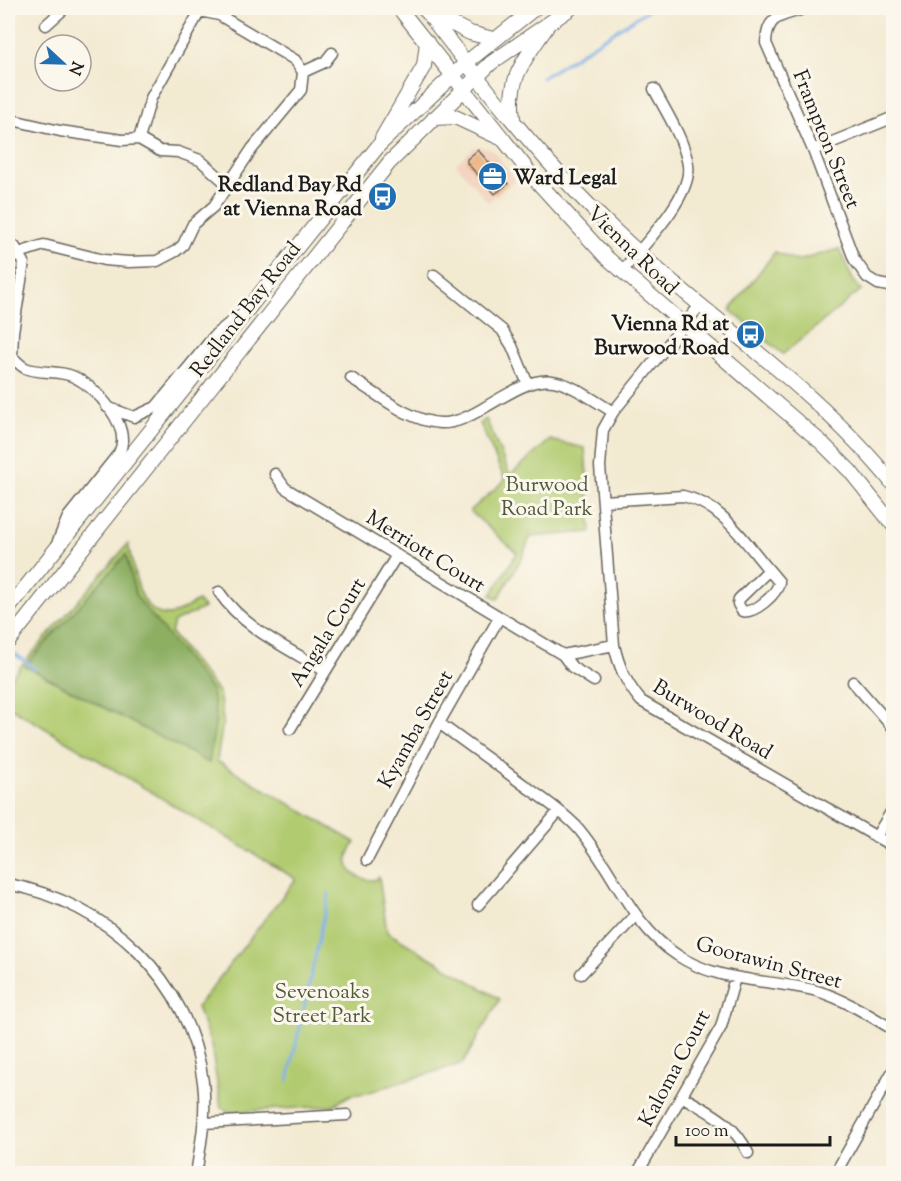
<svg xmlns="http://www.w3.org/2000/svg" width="901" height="1181" viewBox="0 0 901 1181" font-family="'Sorts Mill Goudy',serif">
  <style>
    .built { fill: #f3d4bf }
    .green { fill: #b1cb70; stroke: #667446; stroke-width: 1.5 }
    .forest { fill: #8caf62; stroke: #54663f; stroke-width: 1.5 }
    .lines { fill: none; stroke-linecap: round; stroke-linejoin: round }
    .stream { stroke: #79ade6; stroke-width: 3 }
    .building { fill: #ecb889 }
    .minor-casing { stroke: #67645c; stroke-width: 13 }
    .major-casing { stroke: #67645c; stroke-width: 16 }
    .minor { stroke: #fff; stroke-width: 10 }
    .major { stroke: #fff; stroke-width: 14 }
    .labels { text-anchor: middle; stroke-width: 6; stroke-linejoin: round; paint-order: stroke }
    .street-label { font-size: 21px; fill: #1c1c1c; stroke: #fbf7ec }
    .poi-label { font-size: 21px; font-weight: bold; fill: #1c1c1c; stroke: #fbf7ec; text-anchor: end }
    .park-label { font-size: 21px; fill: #505939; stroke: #fbf7ec }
  </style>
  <rect width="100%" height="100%" fill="#fbf7ec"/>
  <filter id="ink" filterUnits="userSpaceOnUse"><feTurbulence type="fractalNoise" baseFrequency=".0167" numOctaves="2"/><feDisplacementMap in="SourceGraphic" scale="12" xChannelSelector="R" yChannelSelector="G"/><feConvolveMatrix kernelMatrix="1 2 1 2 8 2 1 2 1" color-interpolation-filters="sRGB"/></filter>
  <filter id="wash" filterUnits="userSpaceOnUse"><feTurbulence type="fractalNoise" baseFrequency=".008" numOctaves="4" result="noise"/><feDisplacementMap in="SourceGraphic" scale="24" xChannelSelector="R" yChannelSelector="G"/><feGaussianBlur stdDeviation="1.35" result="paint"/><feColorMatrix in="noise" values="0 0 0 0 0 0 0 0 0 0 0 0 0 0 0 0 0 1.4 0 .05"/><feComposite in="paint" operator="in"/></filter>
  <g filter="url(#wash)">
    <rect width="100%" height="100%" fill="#f3ead2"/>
    <path class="built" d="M475,147l16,2 25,31 -28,22 -32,-38z"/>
    <path class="green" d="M839,249l14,31 8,10 -78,64 -53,-44 45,-58 22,9z
      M486,419l24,56 40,-35 35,8 6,84 -61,5 -7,19 -25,43 -7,-4 26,-42 -47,-42 35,-31 -25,-57z
      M128,544c6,22 9,70 39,71 9,1 22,-10 31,-14l6,7 -30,14 -3,11 48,60 4,28 -6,40 139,82c-18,18 -5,38 19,37l4,-3 8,55 113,67 -37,64 -97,30 -16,2 -18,11 -102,6 -9,-4 -10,-63 -14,-38 99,-128 -288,-173v-25z"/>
    <path class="forest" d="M126,554l10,42 76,95 4,28 -7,44 -184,-97z"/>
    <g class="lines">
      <path class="stream" d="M542,78l109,-70
        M15,654l20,15
        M288,1080l41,-186"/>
    </g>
    <g id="blocks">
      <path class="building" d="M478,150l30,34 -13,10 -28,-31v-4z"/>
    </g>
  </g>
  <g filter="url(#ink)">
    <use href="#blocks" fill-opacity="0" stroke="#67645c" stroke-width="1.5"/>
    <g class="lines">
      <defs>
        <path id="minor" d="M806,8c-23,9 -39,5 -40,35l47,107 41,109 13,18 11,7 16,3
          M46,25l19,-17
          M303,72l22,-10 7,-9
          M8,119l52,12 62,9 17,-1 12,-41 49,-87 19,4 76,45 8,12 -2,18 -49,59 -38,57 -21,18 -10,21 -7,6 -19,10 -28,1 -25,-2 -60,-15 -25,8 -11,9
          M139,139l21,12 18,1 22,8 27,24
          M813,150l81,-33
          M8,241l7,6 9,15 -11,70 -1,25
          M621,272c20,-24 72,-76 67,-107 -4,-26 -22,-53 -34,-76
          M434,275l68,55 10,16 15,36
          M701,304l-88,108 -10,18 -3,36 14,179c5,22 12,38 27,56l253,146
          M8,352c5,6 10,12 17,16 15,6 32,2 47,8 24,10 61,51 47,77l-51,64 -10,24
          M351,378c26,16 58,43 89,45 15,1 30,-7 42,-14 65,-39 67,-38 131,3
          M107,407l27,10 22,-10 60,-73 20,-16
          M275,474l10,14 278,167 51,-10
          M603,501l80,-5c40,9 61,45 86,74
          M769,570l10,12c-2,13 -25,32 -37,29l-4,-7 1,-5z
          M219,592c25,37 69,56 106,79
          M563,655l9,12 22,14
          M853,682l41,47
          M439,723c28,21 57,41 85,62 18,13 38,26 53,42 36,41 53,98 100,128 41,28 93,24 140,36 27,8 52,24 77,39
          M290,729l107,-174
          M876,837l18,-30
          M367,860l72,-137 60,-105
          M8,884c99,19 182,95 195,198 4,31 -2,61 -7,92
          M478,905l81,-94
          M581,974l55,-59
          M683,1097c28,16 51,26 65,56
          M204,1123l143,-8
          M637,1174l84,-147 14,-49
          M835,1174l59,-105"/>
        <path id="major" d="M399,8l135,170 72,79 216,186 28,28 44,55
          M424,8c56,74 115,149 182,214 93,91 205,160 288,263
          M427,11l43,22 23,6
          M434,118l21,-1 43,20
          M513,118c-6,-40 12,-59 33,-90
          M382,138l42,-72 3,-24
          M8,609l371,-464 88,-83 68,-54
          M8,642l381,-479 102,-100 80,-55"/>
      </defs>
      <use href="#minor" class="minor-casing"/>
      <use href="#major" class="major-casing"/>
      <use href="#minor" class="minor"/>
      <use href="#major" class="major"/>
    </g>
  </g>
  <defs>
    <symbol id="office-disc" viewBox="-11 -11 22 22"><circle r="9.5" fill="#1f6fb2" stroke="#fbf7ec"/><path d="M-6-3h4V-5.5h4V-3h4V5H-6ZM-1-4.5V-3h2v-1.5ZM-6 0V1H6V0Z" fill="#fff"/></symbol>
    <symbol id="bus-disc" viewBox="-11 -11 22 22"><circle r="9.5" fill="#1f6fb2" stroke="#fbf7ec"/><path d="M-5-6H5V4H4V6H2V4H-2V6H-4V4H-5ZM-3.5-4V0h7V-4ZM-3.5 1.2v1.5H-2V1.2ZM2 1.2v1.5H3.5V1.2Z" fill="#fff"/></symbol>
  </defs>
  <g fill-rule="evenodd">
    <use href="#office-disc" x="476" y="160" width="33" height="33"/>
    <use href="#bus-disc" x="366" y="180" width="33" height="33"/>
    <use href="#bus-disc" x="734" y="318" width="33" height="33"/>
  </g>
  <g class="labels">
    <g class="street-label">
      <text transform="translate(827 139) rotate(68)" y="7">Frampton Street</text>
      <text transform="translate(633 250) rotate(44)" y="7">Vienna Road</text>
      <text transform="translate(245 309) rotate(-52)" y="7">Redland Bay Road</text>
      <text transform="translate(426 551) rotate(32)" y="7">Merriott Court</text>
      <text transform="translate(327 632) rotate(-58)" y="7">Angala Court</text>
      <text transform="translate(713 719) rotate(31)" y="7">Burwood Road</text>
      <text transform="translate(415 729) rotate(-61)" y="7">Kyamba Street</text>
      <text transform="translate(769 962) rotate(15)" y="7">Goorawin Street</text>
      <text transform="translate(674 1068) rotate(-62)" y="7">Kaloma Court</text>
    </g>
    <g class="poi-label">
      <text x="513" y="184" text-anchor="start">Ward Legal</text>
      <text x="362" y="191">Redland Bay Rd<tspan x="362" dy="24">at Vienna Road</tspan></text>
      <text x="729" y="330">Vienna Rd at<tspan x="729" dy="24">Burwood Road</tspan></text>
    </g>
    <g class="park-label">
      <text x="547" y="491">Burwood<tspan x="547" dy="24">Road Park</tspan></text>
      <text x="322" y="998">Sevenoaks<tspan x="322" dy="24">Street Park</tspan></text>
    </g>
  </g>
  <rect width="901" height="1181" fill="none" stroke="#fbf7ec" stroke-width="30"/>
  <g transform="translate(63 63) rotate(112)"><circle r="28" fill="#fbf7ec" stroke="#a29f99" stroke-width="1.5"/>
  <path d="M0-4.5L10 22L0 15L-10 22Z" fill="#1f6fb2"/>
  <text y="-9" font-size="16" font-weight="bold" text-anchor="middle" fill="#1c1c1c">N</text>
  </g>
  <path d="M676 1136v9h154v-9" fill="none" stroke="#1c1c1c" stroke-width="3"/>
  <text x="685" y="1136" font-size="18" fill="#1c1c1c" stroke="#fbf7ec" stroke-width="4.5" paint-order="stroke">100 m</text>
</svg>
